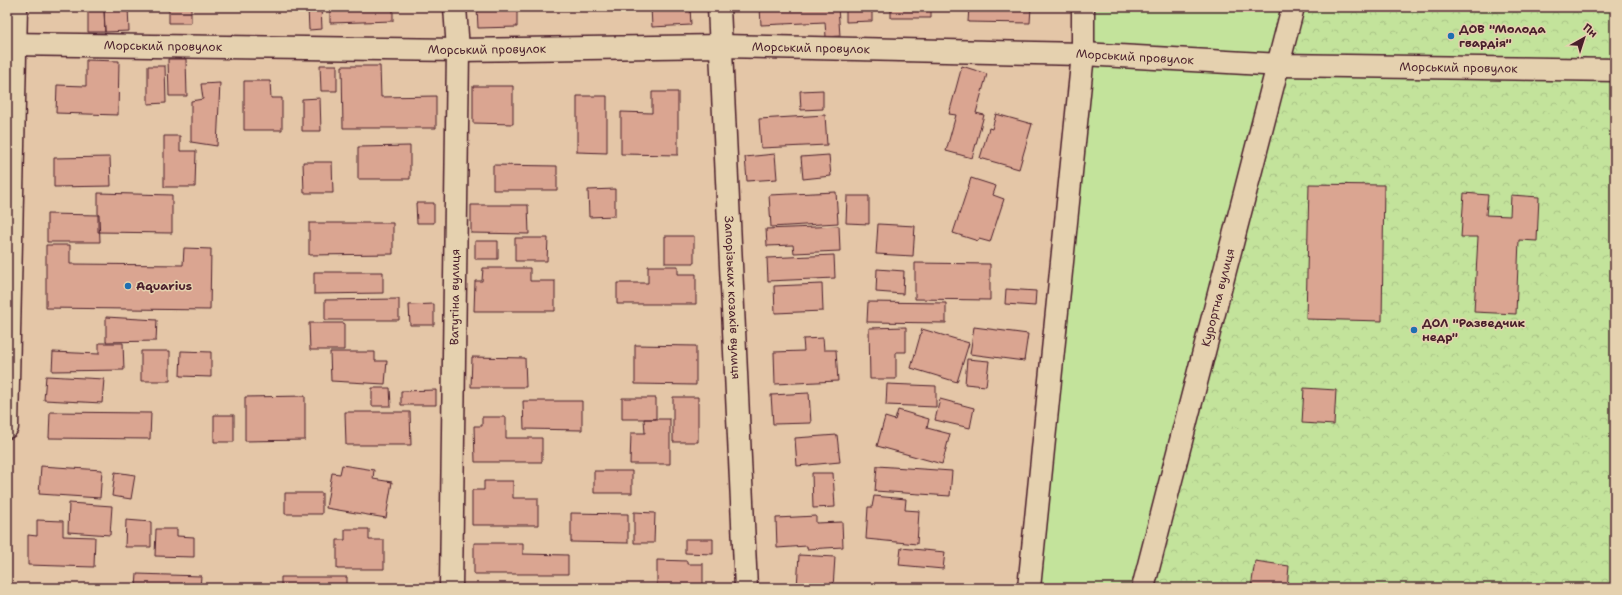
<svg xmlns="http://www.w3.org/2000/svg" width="1622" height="595" viewBox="0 0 1622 595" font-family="'Shantell Sans',sans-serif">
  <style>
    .grass { fill: #c3e39b; stroke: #868163 }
    .park { fill: url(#park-crowns); stroke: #868163 }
    .building { fill: #daa591; stroke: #4a1f2b }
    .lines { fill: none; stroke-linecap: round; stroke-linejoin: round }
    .street-casing { stroke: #4a1f2b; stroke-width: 25 }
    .secondary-casing { stroke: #4a1f2b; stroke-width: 25 }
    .street { stroke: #e5d1af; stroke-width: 22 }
    .secondary { stroke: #e5d1af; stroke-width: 22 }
    .poi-dot { fill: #1f6fb2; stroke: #e5d1af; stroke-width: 1.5 }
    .labels { text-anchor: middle; stroke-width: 3; stroke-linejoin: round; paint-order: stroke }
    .poi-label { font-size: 12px; font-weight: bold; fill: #4a1f2b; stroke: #e5d1af; text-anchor: start }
    .street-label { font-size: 12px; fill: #4a1f2b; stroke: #e5d1af }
  </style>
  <defs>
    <pattern id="park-crowns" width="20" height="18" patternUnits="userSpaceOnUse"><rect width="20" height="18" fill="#c3e39b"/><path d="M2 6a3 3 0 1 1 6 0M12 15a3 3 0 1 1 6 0" fill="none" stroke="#a9c286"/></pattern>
  </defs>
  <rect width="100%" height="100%" fill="#e4c6a7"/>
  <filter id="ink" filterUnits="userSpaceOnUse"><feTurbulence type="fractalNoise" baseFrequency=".025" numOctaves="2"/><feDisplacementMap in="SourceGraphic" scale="8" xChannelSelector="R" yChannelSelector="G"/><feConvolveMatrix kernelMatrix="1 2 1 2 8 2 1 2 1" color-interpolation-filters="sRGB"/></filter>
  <g filter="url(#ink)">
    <path class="grass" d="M1085,7h211l-153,581h-109z"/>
    <path class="park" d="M1293,7h322v581h-466z"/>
    <path class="building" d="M104,7h24l1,24 -24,1z
      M169,7h22v16h-22z
      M308,7h13l1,22 -13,1z
      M330,7h63v14l-63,2z
      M477,7h40v20l-39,1z
      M651,7h39l1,18 -39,2z
      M760,7h78l2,29 -14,1 -1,-15 -64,3z
      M846,7h26v14l-26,1z
      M891,7h40v11h-40z
      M969,7h62l-1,16 -62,-1z
      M88,9h16l1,23h-17z
      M168,59h18l1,37h-18z
      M86,60l33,1 -1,54 -62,-2 1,-28 29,1z
      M320,65h17v26h-16z
      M148,66h17l1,37 -18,1z
      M342,66h38l1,31 55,-1v32h-93z
      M962,66l25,8 -11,39 8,2 -12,43 -26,-7 10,-36 -7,-1z
      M244,81h26l1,17h11v32h-38z
      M220,83l-3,63 -26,-4v-41l12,-2 -2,-15z
      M473,86h40v38l-40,-1z
      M823,90v19l-22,1 -1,-19z
      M652,92h26v63l-57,-1v-42l31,1z
      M577,96h30v57l-30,-1z
      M320,98l1,33h-19v-32z
      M996,114l36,10 -13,45 -39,-11 9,-30 3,1z
      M825,115l2,30 -66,3 -2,-29z
      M164,136h16v15h16l-1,36h-31z
      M410,146v33h-52v-32z
      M775,154l2,25 -30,2 -2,-24z
      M829,155l2,21 -28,3 -2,-22z
      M110,157l1,29 -57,1v-29z
      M303,162h29l1,31h-29z
      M493,165l64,1v24h-64z
      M971,178l25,8 -3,9 11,4 -14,43 -11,-3 -1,2 -25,-8z
      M1309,184l75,1 -2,136 -76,-2z
      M615,189v27l-26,1 -1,-27z
      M836,192l2,31 -67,4 -2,-32z
      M98,193l74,2v38l-74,-1z
      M1464,193l24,2 -2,20 24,1 1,-21 28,2 -2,44 -18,-1 -3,74 -42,-2 4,-75h-17z
      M847,196h22v28l-23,-1z
      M416,203h18v20h-17z
      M471,205h57l1,29 -58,-1z
      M47,214l52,1 1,27h-53z
      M309,223h84v31l-84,1z
      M878,224l37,2 -2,30 -37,-2z
      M839,226l1,25 -46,2 -1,-8 -26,1 -1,-17z
      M665,236h29v27h-29z
      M515,238h33l-1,23h-32z
      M475,241h23v18h-23z
      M46,245h24v19l113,1 1,-17 27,1 -1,61 -164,-2z
      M834,255l1,23 -67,3 -1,-23z
      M915,263l75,1v36l-75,-1z
      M648,266h30v8h18v30h-79v-21h31z
      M483,268h47v13h25v30h-81l1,-30h7z
      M877,269l27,2 -1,23 -27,-2z
      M314,272h69v21l-69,1z
      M822,284l1,27 -48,2 -1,-27z
      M1006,289l30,2 -1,15 -30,-2z
      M399,299v21h-74v-20z
      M868,302l78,1v20l-79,-1z
      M434,304v21h-24l-1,-20z
      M106,317l51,3 -1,21 -50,1z
      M309,323h35v27h-34z
      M906,327v25h-10v27h-26l-1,-51z
      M974,327l54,7 -4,27 -54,-7z
      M922,329l47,14 -12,39 -46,-14z
      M823,338l1,12h12l2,31 -63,3 -1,-32 30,-1 -1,-12z
      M99,343h24l1,27 -72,1 1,-19 46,2z
      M635,345l61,1v39l-61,-1z
      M141,351h29v30h-29z
      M181,351l30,1v25l-31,-1z
      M330,352h45v9h12l-2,23 -54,-3z
      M472,357l53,1 1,29h-55z
      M967,359l22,2 -3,25 -21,-2z
      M46,376l58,3 -2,24 -58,-3z
      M887,384l49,2v21l-50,-2z
      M372,388h18l1,18h-19z
      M1304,388l32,2 -2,35 -32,-2z
      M436,390v15h-35v-14z
      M809,393l2,30 -38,1 -2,-29z
      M305,396v44l-60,1v-44z
      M673,397h25v45h-25z
      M622,398h34v21h-34z
      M940,399l34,9 -4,20 -35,-8z
      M523,401h59v29l-58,-1z
      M898,410l31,9 -2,9 23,6 -8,30 -65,-18 8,-29 10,3z
      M50,412l101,1 -1,26 -101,-1z
      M345,412h65l1,33h-65z
      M214,415h20v27h-20z
      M482,417h24v21h36v24h-67l-1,-36h8z
      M644,419h26v45h-40l1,-31h14z
      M837,435l3,27 -43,4 -2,-28z
      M342,465l32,5 -1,9 19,3 -6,36 -60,-10 6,-35 8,1z
      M41,466l61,4 -2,28 -61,-4z
      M877,466l75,5 -2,25 -75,-5z
      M594,471h38v22h-38z
      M115,472l20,3 -4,24 -19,-3z
      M812,473h21l2,34 -22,1z
      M484,481h29v17h25v27h-66v-35h12z
      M285,493h37v21h-37z
      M874,496l32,3 -1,11 14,1 -2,33 -51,-5 2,-32h4z
      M69,503l43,3 -2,29 -42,-3z
      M634,512l21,1 -1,30h-20z
      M571,513l57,1v29l-57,-1z
      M816,516v7l26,-1 1,25 -36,2v-3l-30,2 -1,-30z
      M37,520l26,1v15l32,1 -1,30 -66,-2v-30l9,1z
      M126,520l25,2v25h-26z
      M156,529h21v7l17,1v20l-39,-1z
      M345,529h24v11h15v29h-47v-29h8z
      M685,539h28v15l-28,-1z
      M474,543h49v11l45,1v19h-94z
      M901,548l44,4 -2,17 -44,-4z
      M799,555l36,2 -2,31h-36z
      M657,560l30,1v3h16v24h-46z
      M1255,561l34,5 -2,22h-36z
      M137,574l64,2 -1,12h-64z
      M281,577h66v11h-66z
      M891,583l21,5h-22z
      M513,584h29v4h-29z
      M544,584h44v4h-44z"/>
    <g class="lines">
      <defs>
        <g id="street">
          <path id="s1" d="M7,44l451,6 264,-4 361,8 197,11 335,5"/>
          <path id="s2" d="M451,588l7,-538 -3,-43"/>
          <path d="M1029,588l54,-534v-47"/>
          <path id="s3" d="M1143,588l150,-581"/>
        </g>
        <g id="secondary">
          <path id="s4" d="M719,7l27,581"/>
          <path d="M7,427l9,-420"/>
        </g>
      </defs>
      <use href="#street" class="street-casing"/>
      <use href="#secondary" class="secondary-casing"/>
      <use href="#street" class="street"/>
      <use href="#secondary" class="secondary"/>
    </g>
  </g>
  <g class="poi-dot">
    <circle cx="1451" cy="36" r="4"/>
    <circle cx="128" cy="286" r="4"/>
    <circle cx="1414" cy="330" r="4"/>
  </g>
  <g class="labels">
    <g class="poi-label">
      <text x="1459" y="33">ДОВ "Молода<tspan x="1459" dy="14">гвардія"</tspan></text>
      <text x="136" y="290">Aquarius</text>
      <text x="1422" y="327">ДОЛ "Разведчик<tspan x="1422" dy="14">недр"</tspan></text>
    </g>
    <g class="street-label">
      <text dy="4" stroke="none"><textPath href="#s1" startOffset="156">Морський провулок</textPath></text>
      <text dy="4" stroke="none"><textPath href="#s1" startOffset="804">Морський провулок</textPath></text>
      <text dy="4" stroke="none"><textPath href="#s1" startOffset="480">Морський провулок</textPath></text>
      <text dy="4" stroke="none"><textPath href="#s1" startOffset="1128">Морський провулок</textPath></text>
      <text dy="4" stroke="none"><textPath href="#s1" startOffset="1452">Морський провулок</textPath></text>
      <text dy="4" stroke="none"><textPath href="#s2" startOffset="291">Ватутіна вулиця</textPath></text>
      <text dy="4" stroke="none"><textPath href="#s4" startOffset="291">Запорізьких козаків вулиця</textPath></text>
      <text dy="4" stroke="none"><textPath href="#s3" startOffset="300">Курортна вулиця</textPath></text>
    </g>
  </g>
  <rect width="1622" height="595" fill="none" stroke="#e5d1af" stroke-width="24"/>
  <rect x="12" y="12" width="1598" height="571" fill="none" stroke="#4a1f2b" stroke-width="1.5" filter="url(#ink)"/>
  <g transform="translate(1584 38) rotate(39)" stroke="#e5d1af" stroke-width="3" paint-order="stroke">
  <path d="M0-3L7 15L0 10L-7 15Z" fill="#4a1f2b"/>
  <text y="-6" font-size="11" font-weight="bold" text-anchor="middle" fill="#4a1f2b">Пн</text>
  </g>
</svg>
